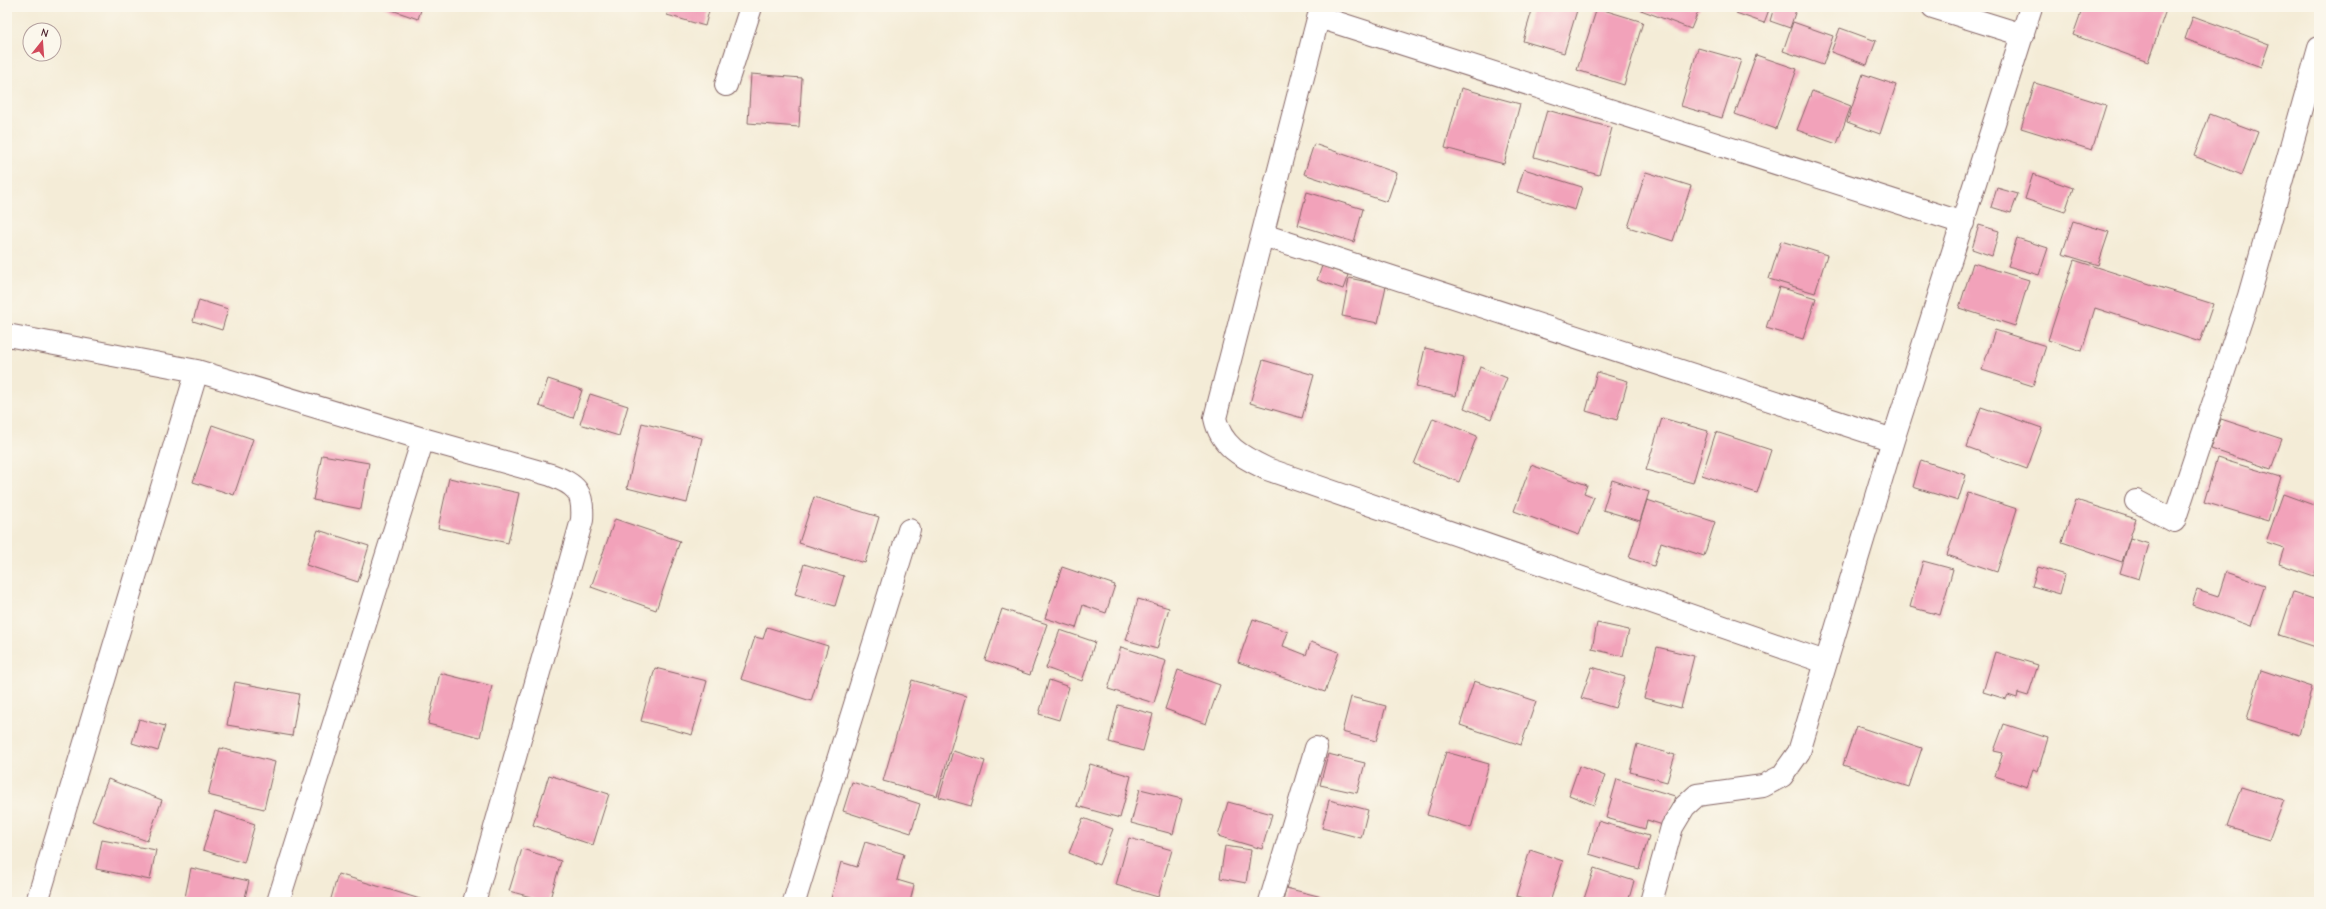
<svg xmlns="http://www.w3.org/2000/svg" width="2326" height="909" viewBox="0 0 2326 909" font-family="'Comic Neue',sans-serif">
  <style>
    .building { fill: #f2a2ba }
    .lines { fill: none; stroke-linecap: round; stroke-linejoin: round }
    .street-casing { stroke: #866767; stroke-width: 24 }
    .street { stroke: #fff; stroke-width: 22 }
  </style>
  <rect width="100%" height="100%" fill="#fbf7ec"/>
  <filter id="ink" filterUnits="userSpaceOnUse"><feTurbulence type="fractalNoise" baseFrequency=".025" numOctaves="2"/><feDisplacementMap in="SourceGraphic" scale="8" xChannelSelector="R" yChannelSelector="G"/><feConvolveMatrix kernelMatrix="1 2 1 2 8 2 1 2 1" color-interpolation-filters="sRGB"/></filter>
  <filter id="wash" filterUnits="userSpaceOnUse"><feTurbulence type="fractalNoise" baseFrequency=".012" numOctaves="4" result="noise"/><feDisplacementMap in="SourceGraphic" scale="16" xChannelSelector="R" yChannelSelector="G"/><feGaussianBlur stdDeviation="0.9" result="paint"/><feColorMatrix in="noise" values="0 0 0 0 0 0 0 0 0 0 0 0 0 0 0 0 0 1.4 0 .05"/><feComposite in="paint" operator="in"/></filter>
  <g filter="url(#wash)">
    <rect width="100%" height="100%" fill="#f4ecd7"/>
    <g id="blocks">
      <path class="building" d="M383,7h39l-4,12z
        M669,7h41l-5,19 -38,-11z
        M1533,7h45l-14,46 -41,-12z
        M1633,7h67l-9,22z
        M1738,7h32l-6,16 -28,-10z
        M1774,7h23l-7,21 -20,-7z
        M2083,7h84l-19,55 -75,-27z
        M1597,8l46,14 -19,63 -47,-15z
        M2193,16l76,28 -8,23 -76,-28z
        M1793,22l40,14 -10,29 -40,-14z
        M1840,28l36,13 -9,24 -36,-13z
        M1698,48l43,12 -19,58 -41,-12z
        M1756,55l41,14 -21,60 -41,-15z
        M751,74l51,4 -3,49 -51,-4z
        M1863,74l33,11 -16,49 -33,-12z
        M2035,83l71,22 -14,45 -71,-22z
        M1461,88l59,16 -16,60 -59,-16z
        M1812,91l39,15 -14,38 -40,-14z
        M1547,110l65,18 -13,47 -65,-18z
        M2210,114l48,18 -16,43 -48,-19z
        M1314,144l83,29 -10,29 -83,-28z
        M1524,169l58,18 -7,23 -58,-18z
        M1646,172l45,14 -18,55 -45,-14z
        M2033,174l40,14 -8,24 -40,-13z
        M1997,188l21,6 -7,19 -20,-6z
        M1307,192l56,17 -9,33 -56,-17z
        M2073,221l36,11 -11,33 -36,-11z
        M1979,225l20,6 -7,25 -20,-7z
        M2017,238l31,10 -9,27 -31,-9z
        M1781,241l46,14 -12,38 -46,-14z
        M2074,260l139,44 -13,38 -105,-34 -13,43 -34,-11z
        M1973,263l56,17 -14,46 -56,-18z
        M1322,266l26,9 -5,14 -26,-9z
        M1349,278l37,8 -8,37 -36,-7z
        M1779,287l37,11 -13,41 -37,-11z
        M199,300l29,9 -6,21 -29,-9z
        M1995,330l51,16 -13,40 -51,-16z
        M1425,348l39,9 -8,39 -40,-9z
        M1263,360l51,15 -12,43 -52,-15z
        M1480,367l27,11 -16,41 -27,-11z
        M1597,372l31,9 -11,39 -31,-9z
        M548,379l34,11 -9,28 -34,-12z
        M590,394l38,12 -9,30 -39,-12z
        M1981,407l61,21 -15,41 -60,-22z
        M1433,418l44,18 -18,46 -45,-18z
        M1662,418l46,13 -15,52 -47,-13z
        M2221,419l61,20 -11,30 -60,-20z
        M642,423l60,15 -15,65 -60,-15z
        M212,425l41,14 -19,56 -41,-13z
        M1716,432l55,18 -14,43 -55,-18z
        M322,455l47,8 -8,46 -48,-9z
        M2217,458l64,19 -13,44 -64,-19z
        M1921,460l45,15 -8,26 -45,-14z
        M1531,465l56,20 -3,8 10,4 -15,38 -65,-24z
        M449,478l70,15 -11,50 -70,-15z
        M1612,480l37,12 -9,29 -37,-11z
        M1968,493l49,16 -20,63 -50,-17z
        M2283,494l36,13v55l-5,14 -35,-12 5,-16 -18,-6z
        M814,497l65,20 -14,46 -66,-20z
        M1647,500l68,22 -11,34 -43,-14 -7,24 -25,-8z
        M2076,500l60,19 -14,43 -60,-20z
        M615,519l65,22 -24,69 -65,-23z
        M318,530l51,16 -11,36 -52,-17z
        M2130,538l19,6 -10,35 -19,-6z
        M1923,561l30,8 -13,46 -30,-8z
        M804,564l40,12 -9,30 -40,-12z
        M1062,567l53,18 -9,28 -23,-8 -7,23 -31,-10z
        M2038,567l27,8 -5,19 -28,-8z
        M2226,572l39,13 -14,41 -59,-21 5,-15 21,7z
        M2293,592l26,9v47l-40,-13z
        M1138,599l31,9 -12,41 -31,-9z
        M1002,609l45,15 -17,51 -45,-15z
        M1253,619l35,13 -5,14 23,9 5,-13 28,10 -14,40 -87,-30z
        M1597,623l32,7 -6,26 -31,-7z
        M767,627l61,19 -17,55 -70,-22 14,-42 8,2z
        M1060,630l35,12 -13,39 -36,-13z
        M1121,647l45,14 -12,42 -46,-14z
        M1657,647l37,9 -13,52 -37,-10z
        M1995,652l43,13 -10,31 -10,-3 -1,5 -9,-3 -2,4 -23,-7z
        M1592,667l33,10 -10,31 -34,-10z
        M655,668l52,13 -15,54 -51,-14z
        M1178,670l42,15 -14,39 -41,-15z
        M2261,670l51,17 -13,48 -52,-16z
        M440,673l52,13 -12,51 -52,-13z
        M912,680l54,16 -29,100 -54,-15z
        M1049,680l20,7 -10,33 -20,-6z
        M1474,681l62,20 -15,44 -61,-20z
        M235,682l64,12 -7,42 -65,-11z
        M1351,697l35,9 -10,35 -34,-9z
        M1118,705l35,9 -10,37 -34,-9z
        M139,719l26,7 -7,25 -26,-8z
        M2004,724l44,14 -10,33 -5,-2 -6,18 -32,-11 8,-23 -9,-2z
        M1856,726l66,22 -13,39 -66,-22z
        M1637,744l38,11 -8,27 -37,-10z
        M220,748l55,14 -11,47 -56,-14z
        M953,751l32,10 -14,45 -32,-9z
        M1446,752l43,12 -18,64 -44,-13z
        M1328,754l37,9 -8,30 -37,-8z
        M1090,764l41,12 -11,42 -43,-12z
        M1579,766l26,10 -11,29 -25,-10z
        M549,775l60,19 -16,51 -60,-20z
        M108,779l54,21 -15,41 -55,-20z
        M1617,779l58,17 -9,30 -19,-6 -2,9 -39,-11z
        M852,782l68,22 -9,29 -68,-22z
        M2241,787l43,13 -15,40 -42,-13z
        M1140,789l42,10 -9,35 -42,-11z
        M1329,800l39,10 -7,28 -39,-10z
        M1228,802l44,12 -10,35 -44,-13z
        M215,811l40,13 -11,39 -41,-13z
        M1083,818l30,11 -14,36 -30,-12z
        M1598,821l51,15 -10,33 -50,-15z
        M1129,838l43,12 -14,47 -42,-12z
        M102,840l54,10 -6,30 -54,-11z
        M865,842l39,12 -7,26 17,5 -4,17h-80l11,-40 16,5z
        M1225,846l26,4 -5,33 -26,-5z
        M522,849l39,12 -12,41 -40,-11z
        M1530,850l33,11 -13,41h-13l-21,-6z
        M191,868l58,13 -5,21h-60z
        M1594,868l40,13 -6,21h-45z
        M338,874l92,28h-100z
        M1286,888l52,13v1h-55z"/>
    </g>
  </g>
  <g filter="url(#ink)">
    <use href="#blocks" fill-opacity="0" stroke="#866767" stroke-width="1"/>
    <g class="lines">
      <defs>
        <path id="street" d="M1321,7l-106,411c6,29 28,39 52,51l558,193
          M1933,7l90,28
          M1319,17l644,206
          M726,85l25,-78
          M1263,235l630,205
          M7,335l190,36 226,68 128,36c26,10 33,17 31,45l-108,382
          M2136,501l38,20 75,-225 70,-248
          M37,902l160,-531
          M278,902l145,-463
          M794,902l115,-372
          M1270,902l46,-154
          M1651,902l21,-75 12,-20 13,-12 66,-9 19,-10 17,-24 94,-312 138,-433"/>
      </defs>
      <use href="#street" class="street-casing"/>
      <use href="#street" class="street"/>
    </g>
  </g>
  <rect width="2326" height="909" fill="none" stroke="#fbf7ec" stroke-width="24"/>
  <g transform="translate(42 42) rotate(17)"><circle r="19" fill="#fbf7ec" stroke="#b4a19f"/>
  <path d="M0-3L7 15L0 10L-7 15Z" fill="#d1495b"/>
  <text y="-6" font-size="11" font-weight="bold" text-anchor="middle" fill="#4a1f2b">N</text>
  </g>
</svg>
